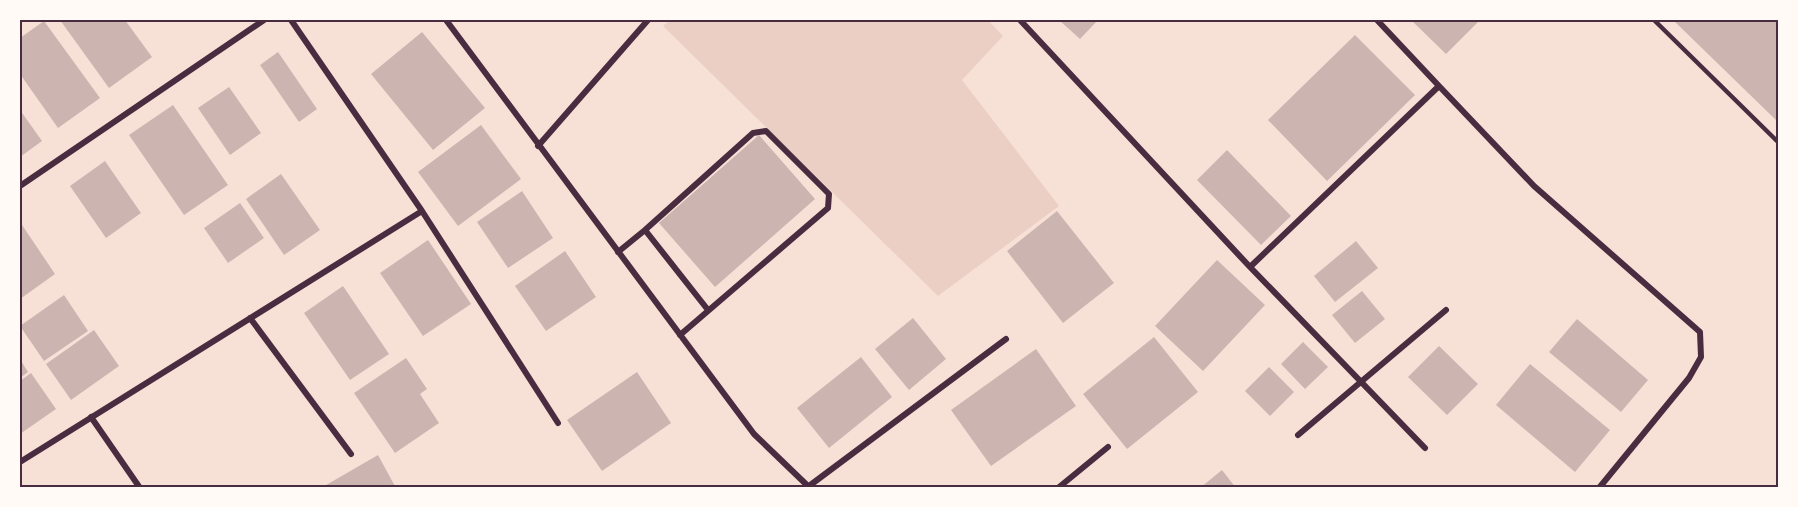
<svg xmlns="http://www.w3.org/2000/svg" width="1798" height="507" viewBox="0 0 1798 507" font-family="Cabin,sans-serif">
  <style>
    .green { fill: #ebcfc5 }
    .building { fill: #ccb4b1 }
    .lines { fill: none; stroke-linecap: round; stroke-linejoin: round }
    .service { stroke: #4a2c40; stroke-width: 4.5 }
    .minor { stroke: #4a2c40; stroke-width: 6 }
    .neatline { fill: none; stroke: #4a2c40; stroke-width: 2 }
  </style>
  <rect width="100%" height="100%" fill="#f7e1d7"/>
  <path class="green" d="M670,20h318l15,16 -41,44 97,126 -121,90 -275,-270z"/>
  <path class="building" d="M60,20h65l27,37 -43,31z
    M1059,20h39l-18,19z
    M1411,20h69l-34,34z
    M1673,20h105v102z
    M44,21l56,77 -42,30 -38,-54v-36z
    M422,32l63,76 -52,42 -62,-76z
    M1355,35l60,60 -88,86 -59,-61z
    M278,52l39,57 -18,13 -39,-57z
    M229,87l32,46 -31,22 -32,-47z
    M173,105l55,80 -44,30 -55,-80z
    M20,110l22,31 -22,16z
    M481,125l40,54 -63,47 -40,-54z
    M759,135l56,64 -100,88 -56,-64z
    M1227,150l64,66 -30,29 -64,-65z
    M105,161l36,52 -35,25 -36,-52z
    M281,174l39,56 -36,25 -38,-56z
    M522,191l31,47 -45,30 -31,-46z
    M240,203l24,35 -36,25 -24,-35z
    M1057,211l57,72 -51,40 -56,-72z
    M20,222l35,52 -35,25z
    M428,240l43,64 -48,32 -43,-63z
    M1356,241l22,27 -43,34 -21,-26z
    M565,251l31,46 -50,34 -31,-45z
    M1217,260l48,45 -62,66 -48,-45z
    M343,286l46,68 -39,26 -46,-67z
    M1362,291l23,28 -30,24 -23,-28z
    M64,295l24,36 -44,30 -24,-35z
    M913,318l33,41 -37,31 -34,-41z
    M1577,319l71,61 -27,32 -72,-60z
    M94,330l25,36 -48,34 -25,-36z
    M1154,337l44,55 -71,57 -44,-55z
    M1303,342l25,25 -23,22 -24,-25z
    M1439,346l39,38 -31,31 -39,-38z
    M1036,349l40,57 -85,60 -40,-56z
    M861,357l31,40 -63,51 -32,-40z
    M406,358l21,31 -7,5 19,29 -44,30 -41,-60z
    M20,359l8,13 -8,6z
    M1530,364l80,66 -35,42 -79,-67z
    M1269,367l25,25 -24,24 -25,-25z
    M637,372l34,51 -69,48 -35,-51z
    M31,373l25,36 -36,25v-53z
    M378,455l18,33h-75z
    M1222,470l14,18h-36z"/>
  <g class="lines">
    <path class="service" d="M1654,20l124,122"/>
    <path class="minor" d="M291,20l131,191
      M446,20l308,414 56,54
      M1020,20l230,247 189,-181 -62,-66
      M1439,86l95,100 166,146 1,25 -12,21 -90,110
      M538,146l110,-126
      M20,186l244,-166
      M645,230l108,-97 13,-2 63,63 -1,14 -148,127
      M618,252l27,-22 63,80
      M1250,267l175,181
      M250,318l101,136
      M91,417l49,71
      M1298,435l148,-125
      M20,462l402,-251 136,212
      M809,486l197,-147
      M1058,488l50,-41"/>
  </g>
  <rect width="1798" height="507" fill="none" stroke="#fffaf5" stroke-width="42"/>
  <rect x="21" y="21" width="1756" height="465" class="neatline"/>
</svg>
